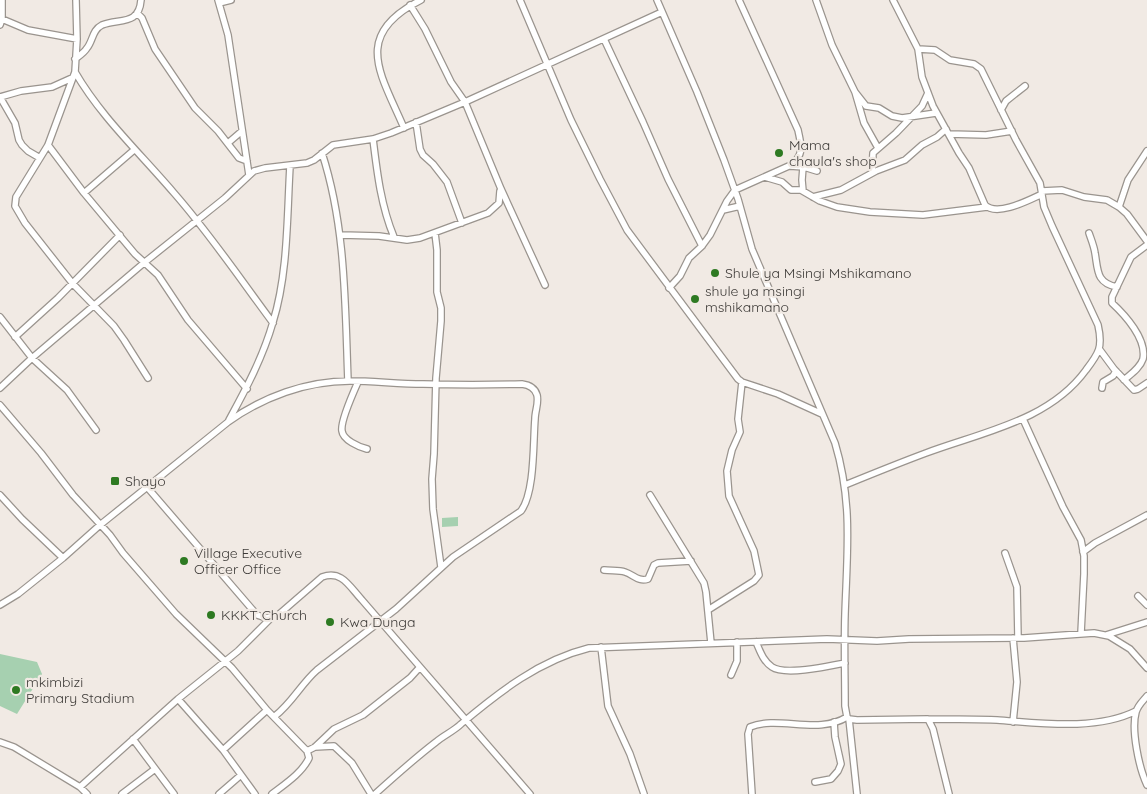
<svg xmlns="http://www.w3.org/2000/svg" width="1147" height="794" viewBox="0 0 1147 794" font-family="Quicksand,sans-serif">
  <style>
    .green { fill: #a6d0b0 }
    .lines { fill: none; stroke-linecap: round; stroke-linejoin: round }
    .street-casing { stroke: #9a948e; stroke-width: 8 }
    .street { stroke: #fff; stroke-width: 5.5 }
    .poi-dot { fill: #2e7a22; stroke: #f1eae4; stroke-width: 2 }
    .labels { text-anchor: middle; stroke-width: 4.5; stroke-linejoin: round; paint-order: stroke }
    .poi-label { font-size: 14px; fill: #3e3b38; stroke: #f1eae4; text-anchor: start }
  </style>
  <rect width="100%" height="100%" fill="#f1eae4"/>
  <path class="green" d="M458,517v9l-16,1v-9z
    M0,654l37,8 5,12 -25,40 -17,-8z"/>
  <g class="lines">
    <defs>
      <path id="street" d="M76,0l1,39 -2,33 -27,73 -32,52 -1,9 10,17 48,61 41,42 10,14 24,38
        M218,0l10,35 21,140
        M520,0l51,120 29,59 27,51 111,149 4,3 36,12 44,20
        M657,0l40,92 27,68 14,39 14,50 83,194c18,60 12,110 10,171 -1,30 0,61 0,92l2,11 2,2 8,1 71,-1 5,10 16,65
        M816,0l16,45 23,47 9,31 14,25
        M893,0l25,49 4,28 11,29 26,47 10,15 16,37c12,12 44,-5 57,-11
        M219,3l12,-3
        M410,5l15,24 26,53 14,20 36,87 44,96
        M137,13l5,5 13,31 40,59 23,23 21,27 8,3
        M2,19l26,11 49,9
        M0,25l2,-6v-19
        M604,39l39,83 25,57 34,67
        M75,59c4,-3 9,-6 12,-11 6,-7 5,-18 15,-23 17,-7 37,1 39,-25
        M75,72c26,45 65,81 99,121 36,41 67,87 99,130
        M855,92l11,14 13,2 13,8 10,2 34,-5
        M0,97l21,-6 31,-4 20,-9
        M0,97l15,26 4,17 3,5 6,6 12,7
        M1001,110l5,-9 19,-15
        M416,122l4,27 3,6 10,9 14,18 15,41
        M404,128c-23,-54 -53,-93 17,-128
        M949,134l37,1 26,-4
        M373,139c4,33 8,67 21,98
        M228,143l14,-12
        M48,145l36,48 51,61 23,21 30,45 59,69
        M322,153c24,74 23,152 26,228
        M790,166l14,1 13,4
        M872,173l1,-20 23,-20 26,-27 6,-13
        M765,177l17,5 9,8h10l19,11 17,6 33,5 53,3 64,-8
        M803,191l-1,-11 1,-13
        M1042,191l20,-1 22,7 23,3 12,7 8,7 20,27
        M84,193l50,-43
        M813,197l28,-7 35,-19 29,-11 17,-15 15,-8 9,-8
        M1119,207l9,-27 19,-29
        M723,210l17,-4
        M435,233l2,17v42l4,16v13l-5,57 -2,76 -2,25 1,30 8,58
        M1089,233c2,6 5,13 6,20 3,17 1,30 22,34
        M341,235l38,1 28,4 13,-2 68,-25 11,-10 1,-12
        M669,288l11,-12 9,-18 13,-12 8,-11 17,-34 8,-11 56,-25c14,-11 10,-20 7,-35l-59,-130
        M0,317l32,41 35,32 29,40
        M15,337l43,-39 62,-63
        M1100,350l14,19 20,21 4,-1 9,-6
        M1124,380c7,-6 16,-12 19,-21 4,-20 -18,-44 -31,-56v-6l19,-40 16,-12
        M358,382c-4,9 -18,40 -16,49 1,9 17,16 25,18
        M0,388l32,-30 113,-96 80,-64 29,-27 11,-3 42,-5 7,-3 19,-15 40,-6 18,-6 74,-31 197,-90
        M1102,388l1,-6 10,-6 3,-5
        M0,405l41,48 32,42 37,40 13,18 53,61 56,54 35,42 40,41 2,7c-7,15 -24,26 -37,36
        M1023,419l40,88 18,33 3,16v18l-3,59
        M229,420c17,-31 34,-63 44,-98 15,-48 14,-105 17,-156
        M845,485c27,-11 54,-22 81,-32 56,-21 123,-32 160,-83 13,-17 17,-23 12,-45l-46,-99 -8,-19 -4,-24 -24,-43 -35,-71 -7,-5 -24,-4 -15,-10 -17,-1
        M147,487l110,128 9,3 11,-2 45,-39c20,-7 27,9 40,23l168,194
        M0,495l22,24 41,39
        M650,495l54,88 2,9 5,51
        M1083,552l12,-9 52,-28
        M1005,553l12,34 1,51
        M604,570c7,1 15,0 21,2 9,3 13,10 23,7l6,-14 4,-2 33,-2
        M1138,596l9,9
        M0,605l18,-11 45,-36 37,-33 128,-103c35,-25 78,-41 122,-41 24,0 48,3 73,3 33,1 66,1 99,0 8,1 13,4 15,11 2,8 -2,16 -2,24 -2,24 0,73 -14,92l-68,46 -57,52 -79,61c-16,14 -25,33 -42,46
        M708,610l46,-29 5,-6 -5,-24 -25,-55 -2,-25 5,-21 8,-18 -2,-13 4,-37
        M1106,635l41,-13
        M1013,638l4,44 -4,40
        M756,642c4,9 7,19 16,25 13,9 58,-1 73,-4
        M601,647l7,59 22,48 14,40
        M731,675l6,-14v-19
        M1147,696c-4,5 -9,9 -11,16 -5,18 3,56 11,73
        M178,699l45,51 32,44
        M849,719l8,75
        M928,719c23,0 46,0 69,1 43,3 99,11 139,-9
        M133,739l41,55
        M0,742l14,5 66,40 7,7
        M315,747l19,-1 18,17 19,31
        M223,750l44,-40
        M307,751l8,-4 19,-18 29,-14 47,-37 10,-11
        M815,782l16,-3 7,-8 3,-7 -6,-27 -1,-15
        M80,787l98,-88 60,-48 33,-33
        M122,794l33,-25
        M219,794l22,-19
        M375,794c20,-18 40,-36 61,-52 8,-7 18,-11 25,-18 38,-32 79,-64 128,-76l238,-9 50,2 32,-2 115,-1 70,-5 15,3 21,13 17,19
        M752,794l-4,-60 2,-7c28,-12 68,8 97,-10"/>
    </defs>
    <use href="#street" class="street-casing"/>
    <use href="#street" class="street"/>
  </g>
  <g class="poi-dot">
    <circle cx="779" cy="153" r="5"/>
    <circle cx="715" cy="273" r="5"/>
    <circle cx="695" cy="299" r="5"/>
    <rect x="110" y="476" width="10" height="10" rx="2.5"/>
    <circle cx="184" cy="561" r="5"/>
    <circle cx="211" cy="615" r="5"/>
    <circle cx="330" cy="622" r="5"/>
    <circle cx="16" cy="690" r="5"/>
  </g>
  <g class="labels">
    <g class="poi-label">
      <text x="789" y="150">Mama<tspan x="789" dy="16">chaula's shop</tspan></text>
      <text x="725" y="278">Shule ya Msingi Mshikamano</text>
      <text x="705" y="296">shule ya msingi<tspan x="705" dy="16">mshikamano</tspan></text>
      <text x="125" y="486">Shayo</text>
      <text x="194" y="558">Village Executive<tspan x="194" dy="16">Officer Office</tspan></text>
      <text x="221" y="620">KKKT Church</text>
      <text x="340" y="627">Kwa Dunga</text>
      <text x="26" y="687">mkimbizi<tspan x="26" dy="16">Primary Stadium</tspan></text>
    </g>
  </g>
</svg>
